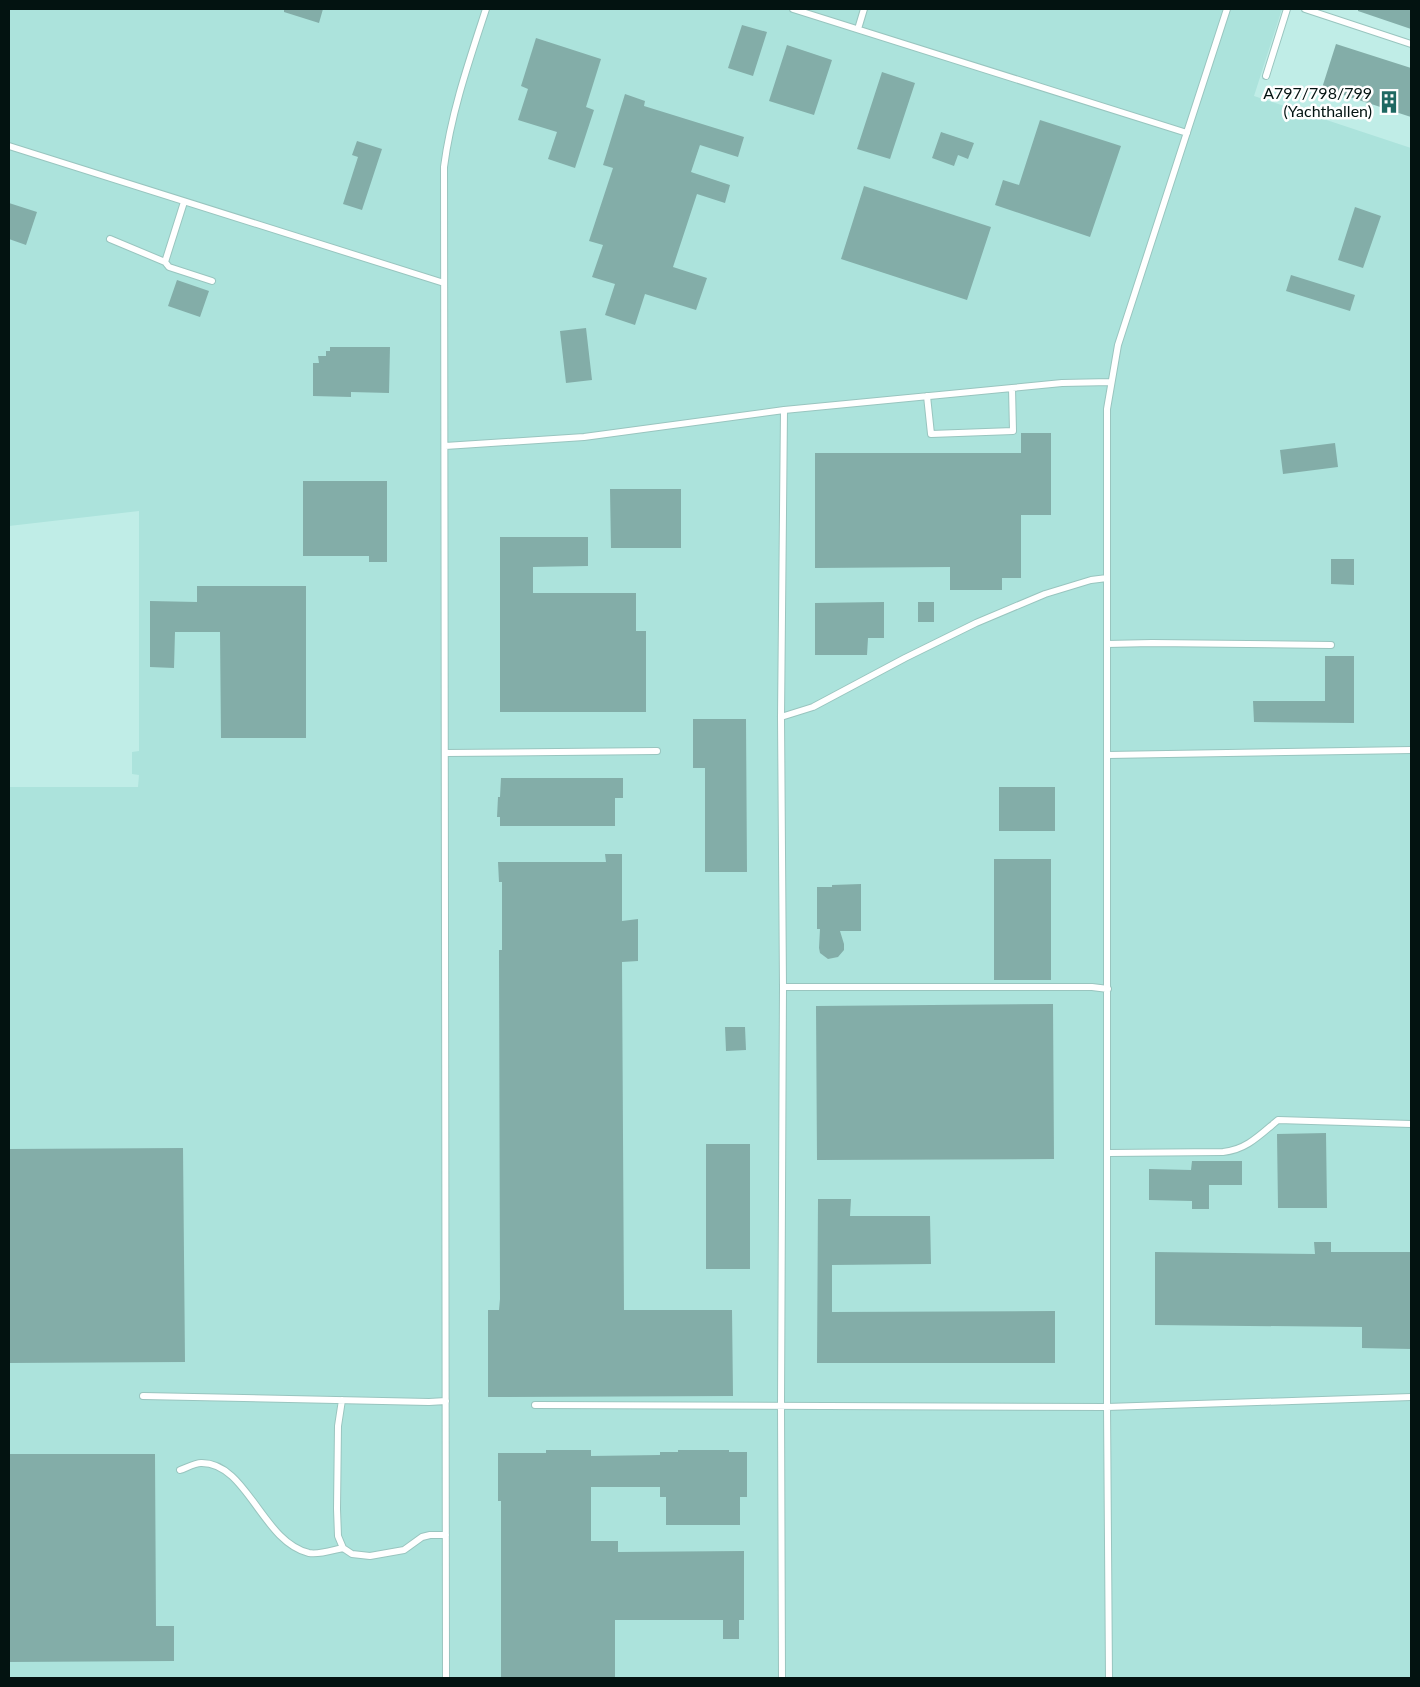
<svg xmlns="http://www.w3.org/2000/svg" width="1420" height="1687" viewBox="0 0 1420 1687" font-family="Lato,sans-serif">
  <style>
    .built { fill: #ace3dc }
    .building { fill: #83ada8 }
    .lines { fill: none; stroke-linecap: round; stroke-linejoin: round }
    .lane-casing { stroke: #99c5bf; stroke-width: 8 }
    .lane { stroke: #fff; stroke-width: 6 }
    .labels { text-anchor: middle; stroke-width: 5; stroke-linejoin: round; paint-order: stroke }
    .poi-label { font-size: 16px; fill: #031311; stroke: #fff; text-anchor: end }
  </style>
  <rect width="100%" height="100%" fill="#c0ede7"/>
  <path class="built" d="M9,9h1273l-28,87 157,52v1530h-1402v-891h129l1,-12 -7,-1v-22l7,-1v-240l-130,15z"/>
  <path class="building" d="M284,9h39l-4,14 -35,-11z
    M1358,9h53v20l-53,-18z
    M742,25l25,7 -14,44 -25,-8z
    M536,38l65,21 -15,48 8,3 -19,58 -27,-9 9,-27 -39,-12 10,-31 -7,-3z
    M1336,44l75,24v49l-89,-29z
    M787,45l45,15 -18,55 -45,-14z
    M882,72l33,11 -25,76 -33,-10z
    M625,94l20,7 -1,5 100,31 -6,20 -38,-12 -9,27 39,13 -5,18 -28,-9 -24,73 34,11 -11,32 -51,-16 -10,31 -30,-10 10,-31 -23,-7 11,-32 -14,-4 24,-73 -10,-3z
    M1040,120l81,26 -31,91 -95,-32 8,-25 16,5z
    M941,132l33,11 -6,16 -10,-4 -4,11 -22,-8z
    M357,141l25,8 -20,61 -19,-6 15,-47 -6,-2z
    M864,186l127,41 -24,73 -126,-41z
    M9,203l28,9 -11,33 -17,-6z
    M1355,207l26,9 -18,52 -25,-8z
    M1291,275l64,20 -5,16 -64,-20z
    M177,280l32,11 -9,26 -32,-11z
    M586,328l6,52 -26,3 -6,-52z
    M330,347h60l-1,46 -38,-1v5l-38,-1v-33h6l-1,-7h8v-5h4z
    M1021,433h30v82h-30v63h-19v12h-52v-23l-135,1v-115h206z
    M1335,443l3,24 -55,7 -3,-24z
    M303,481h84v81h-18v-6h-66z
    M610,489h71v59h-70z
    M500,537h88v29l-55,1v26h103v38h10v81h-146z
    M1331,559h23v26l-23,-1z
    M197,586h109v152h-85l-1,-106h-45l-1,36 -24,-1v-66l47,1z
    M884,602v36h-16l-1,17h-52v-52z
    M918,602h16v20h-16z
    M1325,656h29v67l-100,-1 -1,-21h72z
    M693,719h53l1,153h-42v-104h-12z
    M501,778h122v20h-8v28h-115v-9h-3l1,-20h2z
    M999,787h56v44h-56z
    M605,854h17v67l16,-2v42l-16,1 2,348h108l1,86 -245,1v-87h11l1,-11 -1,-349h3v-68h-3l-1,-20h108z
    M994,859h57v121h-57z
    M861,884v47h-21l4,13v6l-6,7 -10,2 -8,-6 -1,-5 1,-19h-3v-42h15v-2z
    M1053,1004l1,155 -237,1 -1,-154z
    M725,1027h20l1,23 -20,1z
    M1326,1133l1,75h-49l-1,-74z
    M706,1144h44v125h-44z
    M183,1148l2,214 -176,1v-214z
    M1192,1161h50v24h-33v24h-17v-8l-43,-1v-31l42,1z
    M818,1199h33l-1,17h80l1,48 -99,1v47l223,-1v52h-238z
    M1314,1242h17v10h80v97l-49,-1v-21l-207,-2v-73l160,2z
    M546,1450h45v6l69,-1v-3h18v-2h51v2h18v45h-7v28h-74v-28h-6v-10h-69v54h27v11l126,-1v69h-5v19h-16v-19h-108v58h-114v-177h-3v-48h48z
    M9,1454h146l1,172h18v35l-165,1z"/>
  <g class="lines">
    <defs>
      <path id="lane" d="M793,9l394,124
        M1305,9l106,35
        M858,29l6,-20
        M1266,76l21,-67
        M9,146l435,137
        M184,202l-19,60 4,5 43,14
        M110,239l55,23
        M927,396l4,38 82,-3 -1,-43
        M445,446l139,-9 200,-27 228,-22 50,-5 49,-1
        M1107,644l45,-1 179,2
        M781,717l32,-10 92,-49 71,-35 69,-29 46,-14 16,-2
        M445,753l212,-2
        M1108,755l303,-5
        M783,987h309l16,2
        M1108,1153l115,-1c23,-2 37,-17 55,-32l133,4
        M143,1396l286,6 17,-1
        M342,1400l-4,26 -1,83 1,27 5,12 9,6 18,2 34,-6 18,-13 8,-2h16
        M535,1405l572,2v-998l11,-64 109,-336
        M180,1470c6,-2 15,-7 21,-7 46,-1 61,79 108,90 10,2 24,-3 34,-5
        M446,1678l-2,-1511c7,-54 25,-106 42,-158
        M782,1678l-1,-273 2,-418 -2,-270 3,-307
        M1109,1678l-2,-271 304,-10"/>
    </defs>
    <use href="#lane" class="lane-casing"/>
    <use href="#lane" class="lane"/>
  </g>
  <defs>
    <symbol id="building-bare" viewBox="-9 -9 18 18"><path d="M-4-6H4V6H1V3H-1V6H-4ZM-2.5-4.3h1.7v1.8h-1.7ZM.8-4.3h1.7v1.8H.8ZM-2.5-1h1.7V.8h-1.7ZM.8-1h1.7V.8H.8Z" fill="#1e6862" stroke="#fff" stroke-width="2.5" paint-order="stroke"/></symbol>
  </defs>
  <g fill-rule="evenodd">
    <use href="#building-bare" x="1373" y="86" width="32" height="32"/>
  </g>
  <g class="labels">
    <g class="poi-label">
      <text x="1372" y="99">A797/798/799<tspan x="1372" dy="18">(Yachthallen)</tspan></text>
    </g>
  </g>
  <rect width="1420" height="1687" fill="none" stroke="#031311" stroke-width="20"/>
</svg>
